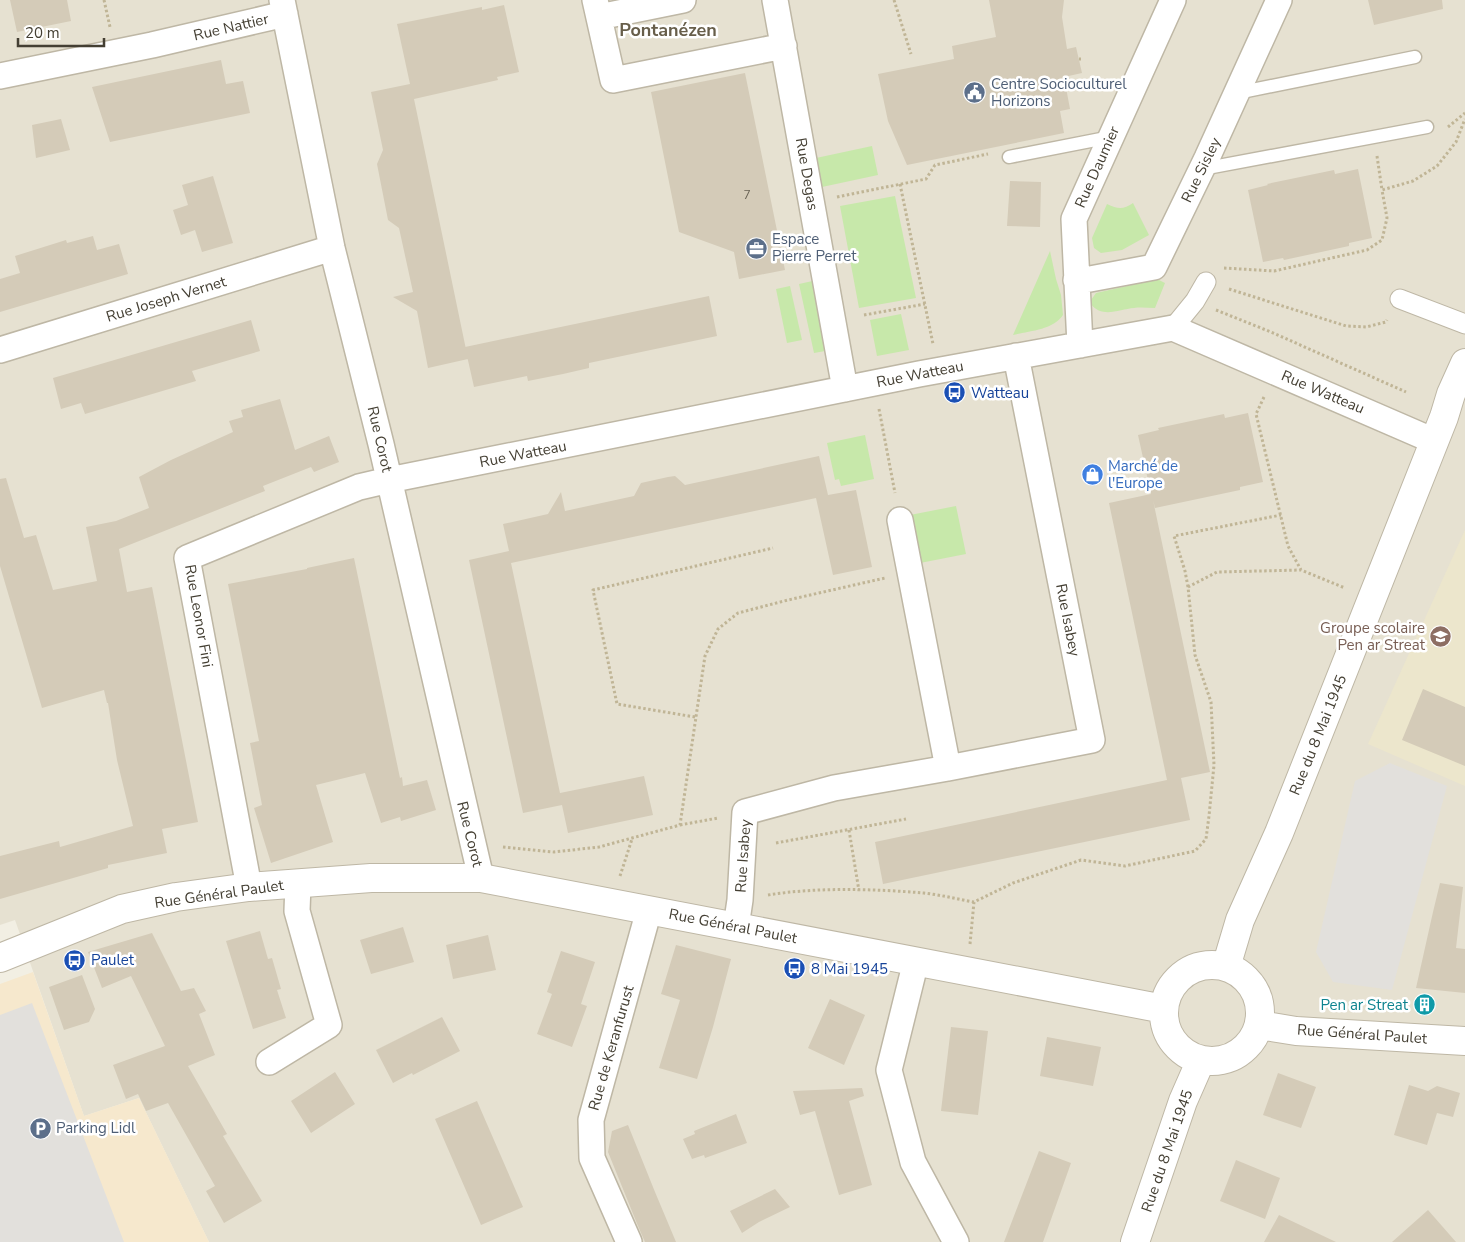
<svg xmlns="http://www.w3.org/2000/svg" width="1465" height="1242" viewBox="0 0 1465 1242" font-family="'Nunito Sans',sans-serif">
  <style>
    .residential { fill: #e6e1d1 }
    .commercial { fill: #f6e8cd }
    .education { fill: #ece6cc }
    .green { fill: #c7e8aa }
    .parking { fill: #e2e0dc }
    .building { fill: #d4cbb8 }
    .lines { fill: none; stroke-linecap: round; stroke-linejoin: round }
    .service-casing { stroke: #beb7a5; stroke-width: 15 }
    .pedestrian-casing { stroke: #beb7a5; stroke-width: 21 }
    .minor-casing { stroke: #beb7a5; stroke-width: 28 }
    .tertiary-casing { stroke: #beb7a5; stroke-width: 30 }
    .path { stroke: #c0b596; stroke-width: 3; stroke-dasharray: 2.5 2.5; stroke-linecap: butt }
    .service { stroke: #fff; stroke-width: 12 }
    .pedestrian { stroke: #fff; stroke-width: 19 }
    .minor { stroke: #fff; stroke-width: 25 }
    .tertiary { stroke: #fff; stroke-width: 28 }
    .labels { text-anchor: middle; stroke-width: 5; stroke-linejoin: round; paint-order: stroke }
    .number-label { font-size: 12px; fill: #686254 }
    .street-label { font-size: 15px; fill: #443f33; stroke: #fff }
    .service-label { font-size: 15px; fill: #4e5e75; stroke: #fff; text-anchor: start }
    .transit-label { font-size: 15px; fill: #164399; stroke: #fff; text-anchor: start }
    .shop-label { font-size: 15px; fill: #366cbe; stroke: #fff; text-anchor: start }
    .education-label { font-size: 15px; fill: #785e54; stroke: #fff; text-anchor: end }
    .culture-label { font-size: 15px; fill: #0d838f; stroke: #fff; text-anchor: end }
    .quarter-label { font-size: 18px; font-weight: bold; fill: #675e4a; stroke: #fff }
  </style>
  <rect width="100%" height="100%" fill="#f2efe3"/>
  <path class="residential" d="M0,0h1465v1242h-1256l-70,-144 -55,18 -69,-196 -15,5z"/>
  <path class="commercial" d="M33,972l51,144 55,-18 70,144h-209v-258z"/>
  <path class="education" d="M1465,530v256l-97,-42z"/>
  <path class="green" d="M872,146l6,29 -56,12 -6,-29z
    M895,196l21,102 -57,10 -19,-102z
    M1133,203l16,32 -27,15 -21,3 -7,-5 -2,-10 15,-34c11,5 16,6 26,-1z
    M1050,251l6,28 5,16 2,20c-10,15 -34,16 -50,20z
    M817,280l14,70 -17,3 -15,-69z
    M1154,280h5l6,3 -10,25c-7,0 -14,-1 -21,0 -14,1 -32,11 -43,-4v-4l5,-7z
    M790,286l12,54 -15,3 -11,-54z
    M901,314l8,36 -32,6 -7,-36z
    M865,435l9,44 -33,7 -2,-7 -4,1 -8,-37z
    M956,506l10,48 -46,9 -10,-48z"/>
  <path class="parking" d="M1390,763l57,23 -55,204 -59,-8 -17,-30 39,-171z
    M32,1003l92,239h-124v-227z"/>
  <path class="building" d="M10,0h57l4,21 -54,11z
    M989,0h75l-2,17 5,32 9,-2 6,26 -18,4 6,32 -10,2 4,22 -157,32 -19,-44 -10,-47 76,-15 -2,-13 44,-9z
    M1368,0h74l1,9 -69,16z
    M504,5l15,67 -22,5 1,3 -84,19 54,260 -40,9 -11,-57 -24,-14 20,-5 -14,-64 -11,-8 -11,-56 6,-14 -12,-58 39,-8 -13,-60 85,-17v3z
    M221,60l5,24 17,-3 7,32 -140,29 -18,-55z
    M745,73l40,197 -46,9 -5,-27 -55,-20 -28,-140z
    M61,119l9,31 -34,8 -4,-33z
    M1358,169l14,69 -23,5v3l-65,14 -1,-2 -20,4 -15,-72 20,-5 -1,-1 67,-14 1,4z
    M213,176l20,67 -31,9 -7,-22 -14,5 -8,-25 15,-5 -6,-20z
    M1010,181l31,1 -1,45 -33,-1z
    M93,236l4,14 22,-6 9,30 -128,38v-33l20,-6 -5,-17 51,-16 1,3z
    M709,296l8,40 -128,27v5l-26,6 -35,7 -1,-5 -53,11 -9,-40z
    M251,320l9,31 -68,20 4,10 -111,33 -4,-11 -20,6 -8,-31z
    M280,399l15,51 34,-14 10,26 -25,10 -3,-5 -48,19 2,5 -146,58 8,43 25,-5 46,235 -36,7 5,24 -59,12v3l-108,31v-43l59,-15 1,6 73,-21 -16,-66 -9,-57h-1l-3,-13 -62,18 -42,-142v-87l6,-1 18,60 12,-3 17,55 44,-9 -11,-54 30,-6 33,-13 -10,-31 32,-17 62,-28 -4,-11 14,-4 -2,-7z
    M1248,413l15,69 -23,5v3l-85,18 -2,-8 57,272 -29,6 9,42 -307,64 -8,-42 292,-62 -58,-277 42,-9 -13,-59 21,-5 -1,-2 66,-14 1,4z
    M819,456l9,39 28,-5 16,77 -39,8 -17,-77 -305,65 49,230 84,-17 9,39 -85,18 -6,-28 -39,8 -54,-253 40,-9 -6,-27 45,-10 13,-22 4,19 69,-15 7,-13 27,-6 7,-1 10,9z
    M354,558l46,220 2,-1 1,9 24,-6 9,30 -35,11 -1,-4 -19,6 -16,-50 -49,12 17,57 -62,21 -17,-55 8,-3 -12,-62 9,-2 -31,-157 79,-15v-1z
    M1423,689l42,18v59l-63,-26z
    M1440,883l23,4 -7,61 9,1v44l-49,-5 17,-76z
    M403,927l11,35 -43,12 -11,-34z
    M260,931l8,28 4,-1 9,31 -4,1 9,28 -33,11 -27,-88z
    M152,933l29,58 13,-3 12,23 -7,3 16,41 -27,11 39,68 -4,2 39,65 -38,22 -18,-32 9,-5 -47,-83 -22,8 -8,-17 -12,5 -13,-34 52,-19 -34,-70 -29,12 -14,-36z
    M488,935l8,35 -43,9 -7,-34z
    M676,945l55,14 -18,68 -16,52 -38,-11 21,-68 -19,-6z
    M561,951l34,11 -14,42 6,2 -15,41 -35,-13 15,-40 -5,-2z
    M82,975l13,34 -6,13 -25,8 -15,-43z
    M830,999l35,16 -21,50 -36,-17z
    M442,1017l18,34 -47,24 -1,-2 -19,10 -17,-33z
    M951,1027l37,4 -10,84 -37,-4z
    M1047,1037l54,10 -8,39 -53,-10z
    M335,1072l20,32 -44,29 -20,-32z
    M1278,1073l38,14 -15,41 -38,-13z
    M1409,1085l19,6 9,-5 23,7 -7,24 -16,-4 -10,32 -33,-10z
    M862,1088l2,8 -15,5 23,84 -33,10 -24,-84 -15,4 -7,-24z
    M477,1101l46,106 -42,18 -46,-106z
    M736,1114l11,29 -42,15 -1,-3 -12,4 -9,-20 12,-5 -1,-3z
    M628,1125l27,67 21,50h-31l-7,-16 -30,-74 4,-21z
    M1039,1151l32,12 -28,79h-39z
    M1236,1160l44,18 -15,41 -45,-18z
    M775,1189l15,18 -31,15 -17,11 -12,-22z
    M1428,1210l28,32h-64z
    M1279,1215l57,27h-72z"/>
  <g class="lines">
    <defs>
      <path id="service" d="M1237,93l178,-36
        M1009,157l102,-20
        M1202,169l225,-42"/>
      <path id="pedestrian" d="M1400,299l65,25
        M1173,328l22,-27 11,-19"/>
      <path id="minor" d="M282,0l50,248 49,196 100,434
        M595,0l18,80 171,-34
        M775,0l70,389
        M599,17l84,-17
        M0,76l152,-31 133,-31
        M1076,280l14,-1 64,-12 53,-109 72,-158
        M1080,345l-6,-126 99,-219
        M0,350l332,-102
        M948,768l144,-28 -76,-384
        M249,887l-62,-329 172,-71 30,-7 530,-106 254,-46 261,113
        M736,927l4,-27 5,-88 89,-24 114,-20 -48,-248
        M916,961l-27,109 24,92 43,80
        M269,1062l60,-37 -32,-114 1,-27
        M629,1242l-37,-84 -1,-38 58,-210"/>
      <path id="tertiary" d="M0,958l122,-49 54,-12 73,-10 122,-9h110l683,131
        M1164 1013a48 48 0 1 1 96 0a48 48 0 1 1-96 0Z
        M1226,967l14,-47 39,-87 165,-416 7,-23 14,-31
        M1259,1025l37,6 169,10
        M1135,1242l48,-141 18,-41"/>
    </defs>
    <use href="#service" class="service-casing"/>
    <use href="#pedestrian" class="pedestrian-casing"/>
    <use href="#minor" class="minor-casing"/>
    <use href="#tertiary" class="tertiary-casing"/>
    <path class="path" d="M104,0l6,27
      M894,0l17,54
      M1079,59h2
      M1448,127l17,-14
      M1377,156l5,34
      M900,184l33,160
      M837,197l89,-18 9,-14 53,-11
      M1224,268l50,3 93,-21 15,-10 5,-22 -5,-28 31,-9 24,-15 19,-24 9,-23
      M1229,289l117,37 20,1 20,-5 1,-2
      M1216,310l55,22 135,60
      M864,315l61,-11
      M1264,397l-8,17 32,132 13,24 44,18
      M879,409l16,84
      M1188,587l-3,-16 -11,-35 107,-21
      M695,717l-78,-13 -24,-114 180,-42
      M680,825l38,-7
      M849,830l10,61
      M776,843l130,-24
      M503,847l51,5 45,-5 81,-22 25,-169 13,-27 20,-16 50,-13 97,-22
      M620,876l12,-37
      M768,895c49,-8 107,-6 156,-2 17,2 33,6 50,9
      M970,944l4,-42 39,-19 68,-23 44,6 70,-15 11,-12 3,-23 5,-51 -3,-63 -16,-47 -7,-68 29,-15 84,-2"/>
    <use href="#service" class="service"/>
    <use href="#pedestrian" class="pedestrian"/>
    <use href="#minor" class="minor"/>
    <use href="#tertiary" class="tertiary"/>
  </g>
  <defs>
    <symbol id="civic-disc" viewBox="-11 -11 22 22"><circle r="9.5" fill="#5c6f8a" stroke="#fff"/><path d="M-.6-6.5H3V-4.5H.6V-3L4-1V1h2V6H-6V1h2V-1L-.6-3ZM-1.2 2.5V6h2.4V2.5Z" fill="#fff"/></symbol>
    <symbol id="office-disc" viewBox="-11 -11 22 22"><circle r="9.5" fill="#5c6f8a" stroke="#fff"/><path d="M-6-3h4V-5.5h4V-3h4V5H-6ZM-1-4.5V-3h2v-1.5ZM-6 0V1H6V0Z" fill="#fff"/></symbol>
    <symbol id="bus-disc" viewBox="-11 -11 22 22"><circle r="9.5" fill="#1a4fb4" stroke="#fff"/><path d="M-5-6H5V4H4V6H2V4H-2V6H-4V4H-5ZM-3.5-4V0h7V-4ZM-3.5 1.2v1.5H-2V1.2ZM2 1.2v1.5H3.5V1.2Z" fill="#fff"/></symbol>
    <symbol id="shop-disc" viewBox="-11 -11 22 22"><circle r="9.5" fill="#3f7fe0" stroke="#fff"/><path d="M-5-2.5h2.3a2.7 3.5 0 0 1 5.4 0H5L5.5 6h-11ZM-1.5-2.5h3a1.5 2.3 0 0 0-3 0Z" fill="#fff"/></symbol>
    <symbol id="school-disc" viewBox="-11 -11 22 22"><circle r="9.5" fill="#8d6e63" stroke="#fff"/><path d="M0-5L7-2L0 1L-7-2ZM-4 1L0 2.5L4 1V4Q0 6-4 4Z" fill="#fff"/></symbol>
    <symbol id="building-disc" viewBox="-11 -11 22 22"><circle r="9.5" fill="#0f9aa8" stroke="#fff"/><path d="M-4-6H4V6H1V3H-1V6H-4ZM-2.5-4.3h1.7v1.8h-1.7ZM.8-4.3h1.7v1.8H.8ZM-2.5-1h1.7V.8h-1.7ZM.8-1h1.7V.8H.8Z" fill="#fff"/></symbol>
    <symbol id="parking-disc" viewBox="-11 -11 22 22"><circle r="9.5" fill="#5c6f8a" stroke="#fff"/><path d="M-3.5-5.5H1a3.5 3.5 0 0 1 0 7H-1V5.5H-3.5ZM-1-3.4V-.6H.8a1.4 1.4 0 0 0 0-2.8Z" fill="#fff"/></symbol>
  </defs>
  <g fill-rule="evenodd">
    <use href="#civic-disc" x="962" y="80" width="25" height="25"/>
    <use href="#office-disc" x="744" y="236" width="25" height="25"/>
    <use href="#bus-disc" x="942" y="380" width="25" height="25"/>
    <use href="#shop-disc" x="1080" y="462" width="25" height="25"/>
    <use href="#school-disc" x="1428" y="624" width="25" height="25"/>
    <use href="#bus-disc" x="62" y="948" width="25" height="25"/>
    <use href="#bus-disc" x="782" y="956" width="25" height="25"/>
    <use href="#building-disc" x="1412" y="992" width="25" height="25"/>
    <use href="#parking-disc" x="28" y="1116" width="25" height="25"/>
  </g>
  <g class="labels">
    <g class="number-label">
      <text x="747" y="199">7</text>
    </g>
    <g class="street-label">
      <text transform="translate(231 27) rotate(-13)" y="5">Rue Nattier</text>
      <text transform="translate(1097 167) rotate(-66)" y="5">Rue Daumier</text>
      <text transform="translate(1201 170) rotate(-64)" y="5">Rue Sisley</text>
      <text transform="translate(807 174) rotate(80)" y="5">Rue Degas</text>
      <text transform="translate(166 299) rotate(-17)" y="5">Rue Joseph Vernet</text>
      <text transform="translate(920 374) rotate(-11)" y="5">Rue Watteau</text>
      <text transform="translate(1323 392) rotate(23)" y="5">Rue Watteau</text>
      <text transform="translate(380 439) rotate(77)" y="5">Rue Corot</text>
      <text transform="translate(523 454) rotate(-11)" y="5">Rue Watteau</text>
      <text transform="translate(199 616) rotate(80)" y="5">Rue Leonor Fini</text>
      <text transform="translate(1068 620) rotate(79)" y="5">Rue Isabey</text>
      <text transform="translate(1318 735) rotate(-68)" y="5">Rue du 8 Mai 1945</text>
      <text transform="translate(470 834) rotate(76)" y="5">Rue Corot</text>
      <text transform="translate(743 856) rotate(-86)" y="5">Rue Isabey</text>
      <text transform="translate(219 894) rotate(-8)" y="5">Rue Général Paulet</text>
      <text transform="translate(733 926) rotate(11)" y="5">Rue Général Paulet</text>
      <text transform="translate(1362 1034) rotate(4)" y="5">Rue Général Paulet</text>
      <text transform="translate(611 1048) rotate(-74)" y="5">Rue de Keranfurust</text>
      <text transform="translate(1167 1151) rotate(-71)" y="5">Rue du 8 Mai 1945</text>
    </g>
    <g class="service-label">
      <text x="991" y="89">Centre Socioculturel<tspan x="991" dy="17">Horizons</tspan></text>
      <text x="772" y="244">Espace<tspan x="772" dy="17">Pierre Perret</tspan></text>
      <text x="56" y="1133">Parking Lidl</text>
    </g>
    <g class="transit-label">
      <text x="971" y="398">Watteau</text>
      <text x="91" y="965">Paulet</text>
      <text x="811" y="974">8 Mai 1945</text>
    </g>
    <g class="shop-label">
      <text x="1108" y="471">Marché de<tspan x="1108" dy="17">l'Europe</tspan></text>
    </g>
    <g class="education-label">
      <text x="1425" y="633">Groupe scolaire<tspan x="1425" dy="17">Pen ar Streat</tspan></text>
    </g>
    <g class="culture-label">
      <text x="1408" y="1010">Pen ar Streat</text>
    </g>
    <g class="quarter-label">
      <text x="668" y="36">Pontanézen</text>
    </g>
  </g>
  <path d="M18 38v8h86v-8" fill="none" stroke="#443f33" stroke-width="2.5"/>
  <text x="25" y="38" font-size="15" fill="#443f33" stroke="#ffffff" stroke-width="4" paint-order="stroke">20 m</text>
</svg>
